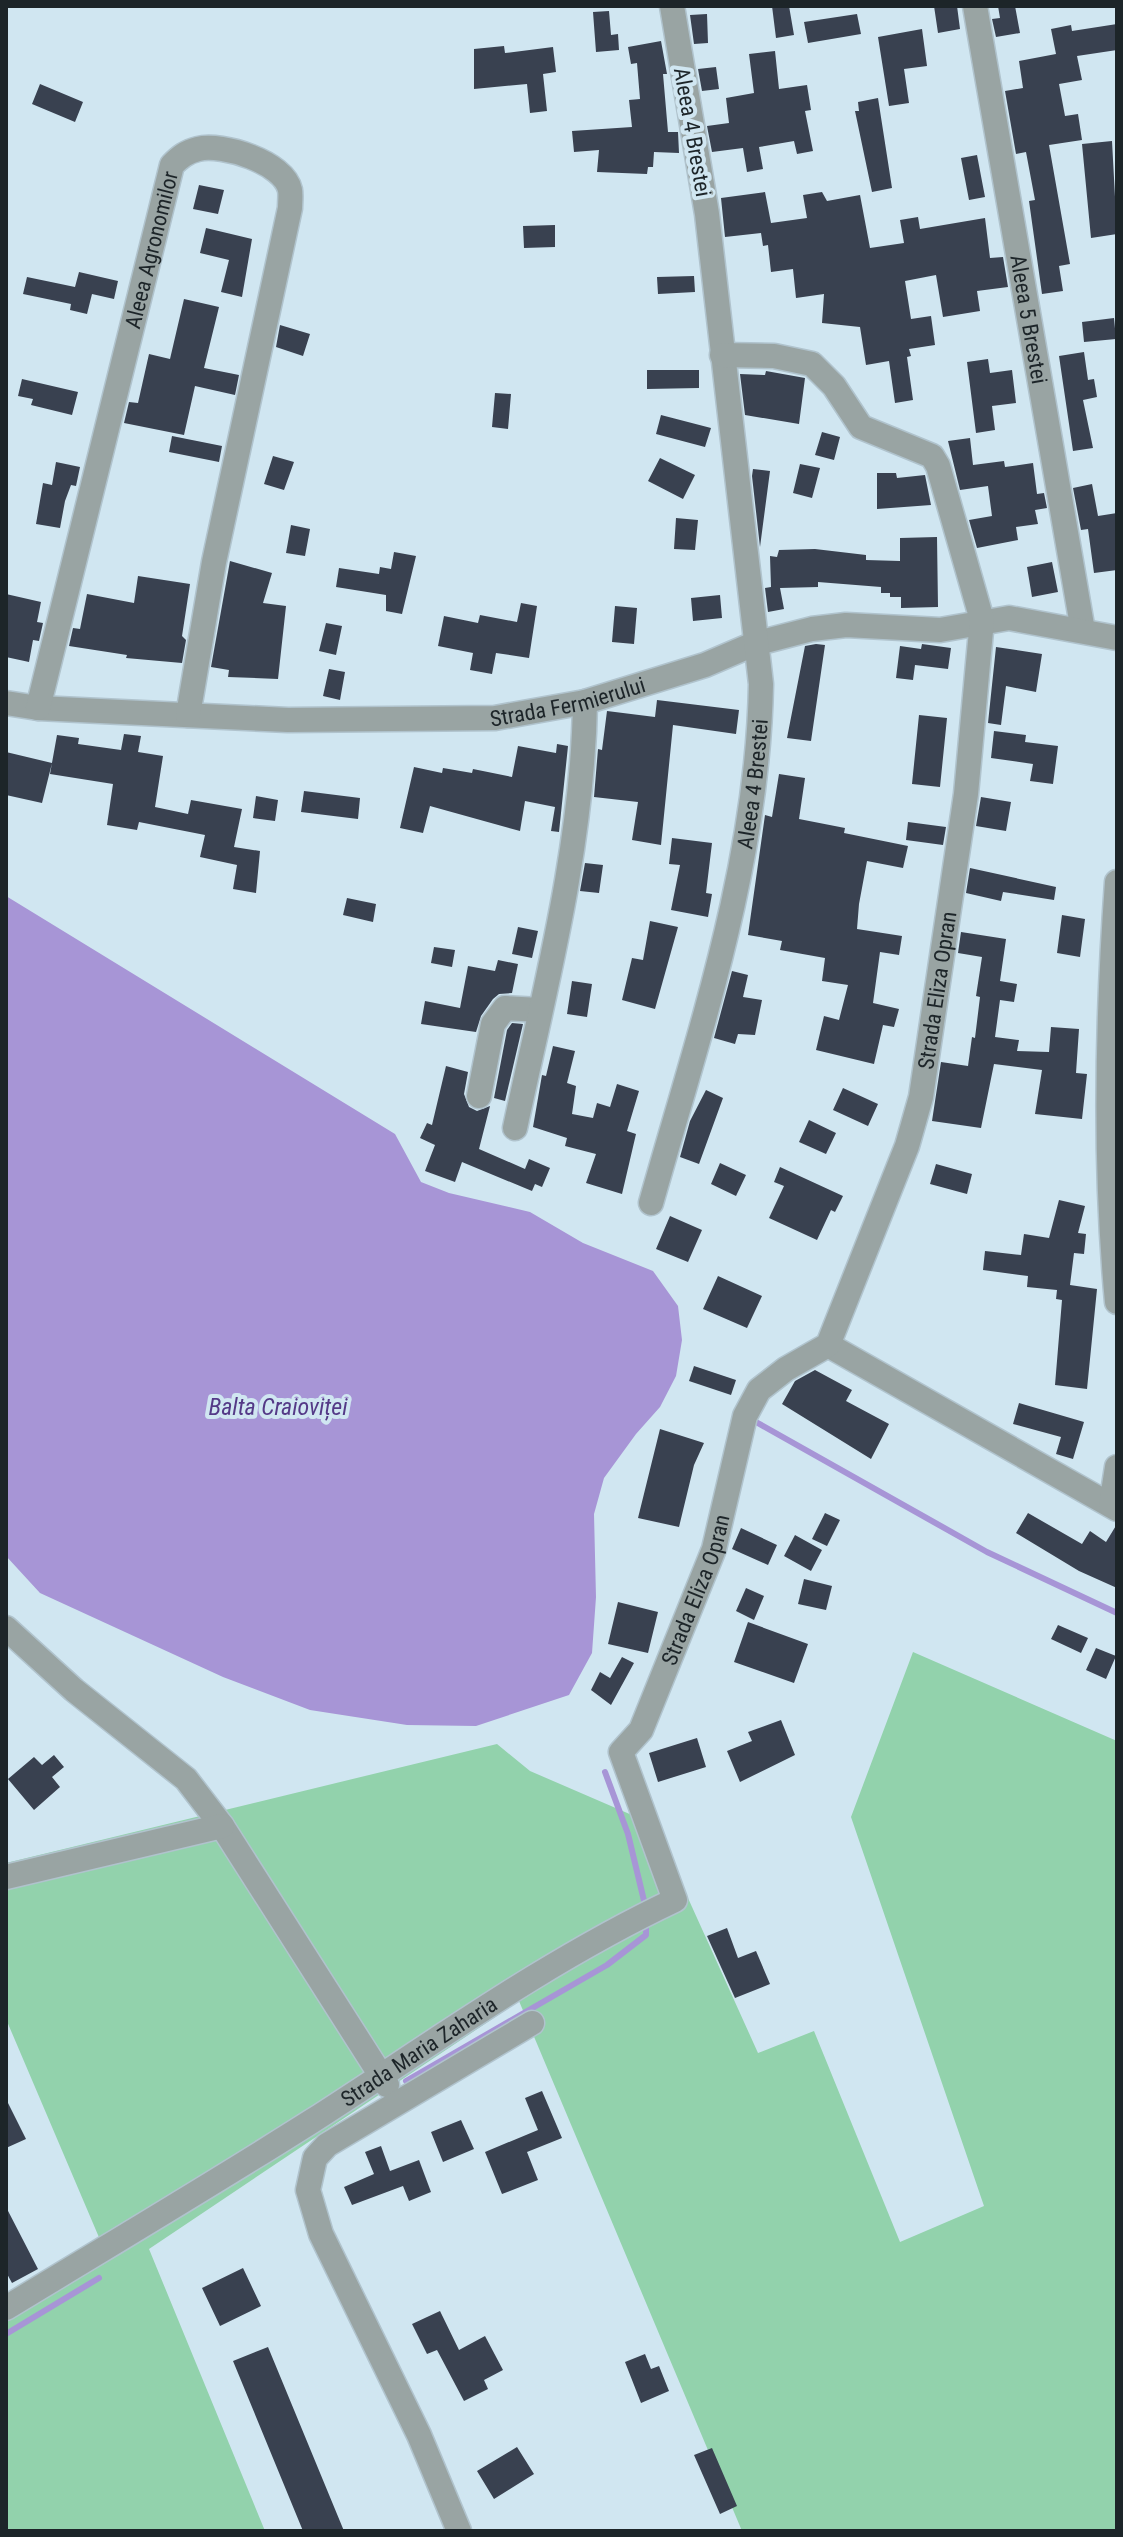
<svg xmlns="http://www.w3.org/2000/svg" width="1123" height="2537" viewBox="0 0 1123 2537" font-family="'Roboto Condensed',sans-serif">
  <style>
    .green { fill: #92d2ac }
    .water { fill: #a795d6 }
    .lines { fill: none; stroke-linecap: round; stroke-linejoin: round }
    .stream { stroke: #a795d6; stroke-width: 6 }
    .building { fill: #394150 }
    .minor-casing { stroke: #b0c3cd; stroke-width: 27 }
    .minor { stroke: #99a4a3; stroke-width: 24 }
    .labels { text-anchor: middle; stroke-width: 8; stroke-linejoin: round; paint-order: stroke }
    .street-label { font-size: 22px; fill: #1d2529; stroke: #d0e6f1 }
    .water-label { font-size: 24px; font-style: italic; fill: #543987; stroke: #d0e6f1 }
  </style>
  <rect width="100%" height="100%" fill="#d0e6f1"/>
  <path class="green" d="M913,1652l204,89v790h-375l-223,-530 -370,248 116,282h-259v-232l95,-57 -95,-223v-156l491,-119 33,27 125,54 103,228 56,-22 86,211 84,-36 -133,-389z"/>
  <path class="water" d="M6,896l389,238 26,48 28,11 81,19 53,31 70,28 25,35 4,34 -6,36 -16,31 -24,27 -32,44 -10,36 2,83 -4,56 -23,42 -93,31 -69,-1 -97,-15 -87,-33 -183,-84 -34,-37z"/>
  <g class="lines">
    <path class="stream" d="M756,1422l231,130 130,61
      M605,1772l23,62 18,75
      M406,2081l201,-116 39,-30v-15
      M6,2334l93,-56"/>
  </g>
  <path class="building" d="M772,6h17l5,29 -18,3z
    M934,6h23l3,23 -22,4z
    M998,6h17l5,27 -24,4 -4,-18 8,-1z
    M609,11l2,24 7,-1 1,16 -23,2 -3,-40z
    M707,14l1,29 -14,1 -4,-29z
    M857,14l4,20 -53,9 -4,-21z
    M1117,24v26l-40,6 5,24 -23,4 6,32 13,-2 4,26 -33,5 21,119 -11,2 4,25 -21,3 -13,-93 6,-1 -9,-48 -10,2 -11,-63 18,-3 -4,-27 37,-7 -5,-25 20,-4 1,6z
    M922,29l5,37 -23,3 5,34 -20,3 -11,-69z
    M661,41l6,33h-4l5,58h10l1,21 -25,-1 -1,15h-5l-1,7 -50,-2 2,-22 -25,2 -2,-21 60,-4 -3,-27 11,-1 -3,-36 -6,1 -3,-17z
    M504,46l1,7 48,-6 3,25 -13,2 4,37 -17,2 -3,-29 -53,5v-40z
    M775,51l4,38 28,-4 4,25 -6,1 8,40 -16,3 -3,-13 -35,6 4,22 -16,3 -4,-24 -31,4 -5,-26 22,-3 -3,-25 28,-5 -5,-39z
    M716,67l3,22 -17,2 -4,-22z
    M40,84l43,18 -8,20 -43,-18z
    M878,98l14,90 -20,4 -17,-81h4l-1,-9z
    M1112,141l5,93 -26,4 -9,-94z
    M977,155l8,42 -16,3 -8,-42z
    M199,185l25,5 -6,24 -25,-5z
    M765,192l6,31 36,-5 -4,-23 19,-3 5,9 33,-6 10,53 34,-5 -4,-23 18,-3 2,12 65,-11 5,40 13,-1 5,30 -31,4 3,20 -37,6 -7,-42 -31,6 6,38 20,-3 4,29 -26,4 2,7 -4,1 6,43 -18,3 -6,-42 -23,4 -6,-38 -38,-4 2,-29 -28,4 -3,-29 -22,3 -3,-27 -5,1 -2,-13 -36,4 -4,-39z
    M555,225v22l-31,1 -1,-22z
    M206,228l46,11 -10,58 -21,-5 8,-32 -29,-7z
    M79,272l39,9 -4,18 -22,-5 -5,20 -17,-4 1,-6 -48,-10 4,-17 48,10z
    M694,276l1,16 -37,2 -1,-17z
    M184,299l35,8 -15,61 35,7 -4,20 -40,-9 -11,49 -60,-12 5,-21 9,1 11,-49 21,5z
    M1114,318l2,21 -32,3 -2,-20z
    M280,325l30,9 -7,22 -27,-9z
    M1084,352l4,28 6,-1 3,18 -14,3 10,48 -20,3 -14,-95z
    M988,359l2,14 22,-3 4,33 -24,3 3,24 -19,3 -9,-71z
    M647,370h52v18l-52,1z
    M766,371l39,7 -6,46 -54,-9 -5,-41 25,1z
    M22,379l56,13 -6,23 -41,-10 2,-6 -15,-3z
    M495,393l16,1 -3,35 -16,-2z
    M661,415l50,13 -6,19 -49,-13z
    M822,432l18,5 -6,23 -19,-5z
    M172,436l50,10 -3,16 -50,-10z
    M970,438l3,27 31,-4 1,6 28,-4 4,31 7,-1 3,15 -12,2 3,14 -22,3 2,13 -41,8 -8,-28 23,-4 -4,-30 -28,4 -12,-49z
    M273,456l21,6 -10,28 -20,-6z
    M660,458l35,17 -12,24 -35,-18z
    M56,462l24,5 -4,19 -5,-1 -6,16 -5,27 -24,-4 7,-41 9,2z
    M800,464l20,4 -8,30 -19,-5z
    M753,469l17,2 -10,76 -8,-71z
    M877,473h19l1,5 28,-3 6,30 -54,4z
    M1092,484l6,32 19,-3v57l-23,3 -6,-44 -7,1 -8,-42z
    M676,518l22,2 -3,30 -21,-1z
    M291,525l19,4 -5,27 -19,-3z
    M937,537l1,70 -37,1v-11h-11v-4h-9v-6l-63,-5v5l-38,1 4,21 -16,3 -3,-24 6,-1 -1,-31 7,1 2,-7 36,-1 51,6v5l34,1v-23z
    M394,552l22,4 -14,58 -16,-3v-16l-50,-8 3,-19 40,6 1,-7 11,2z
    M230,561l42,12 -9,30 23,3 -8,73 -50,-2 1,-7 -18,-3z
    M1052,562l6,30 -26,5 -5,-30z
    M138,576l52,8 -8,52 4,4 -4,23 -56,-5 1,-3 -58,-9 4,-18 7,1 7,-35 47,9z
    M6,594l35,8 -4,20 6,1 -4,18 -6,-1 -4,22 -23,-5z
    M720,595l2,23 -29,3 -2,-23z
    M521,603l16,3 -8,52 -33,-5 -4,21 -22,-4 3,-17 -35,-7 6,-30 34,7 2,-8 37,7z
    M615,606l22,2 -3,36 -22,-2z
    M326,623l16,3 -6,29 -17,-4z
    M816,644l9,1 -14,96 -24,-3 18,-92z
    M922,644l29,4 -3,21 -33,-4 -2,15 -17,-2 4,-32 21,3z
    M996,647l46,7 -6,38 -30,-6 -5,39 -13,-2z
    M329,669l16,3 -5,28 -17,-4z
    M657,700l82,10 -3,24 -63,-9 -12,120 -29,-5 6,-38 -44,-5 4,-48 4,1 5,-39 48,6z
    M919,715l28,3 -7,69 -28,-3z
    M994,731l32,4 -1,7 33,4 -5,38 -23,-3 3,-17 -42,-6z
    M124,734l17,2 -3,16 25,4 -8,51 33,7 3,-14 51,9 -8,38 26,4 -4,42 -23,-4 4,-24 -37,-8 5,-22 -66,-13 -2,8 -30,-5 6,-41 -63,-10 7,-39 22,3 -1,6 43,6z
    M557,744l11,2 -9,86 -8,-1 4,-24 -30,-6 -5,30 -90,-25 -7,27 -23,-5 14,-61 28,6 1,-5 29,5 1,-4 39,8 6,-31 38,7z
    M6,752l46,11 -10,40 -36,-8z
    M779,774l26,4 -6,41 46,9 -1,5 64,13 -5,22 -36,-7 -8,43 -2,25 45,7 -3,19 -19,-3 -7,51 26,6 -5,18 -11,-2 -9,39 -58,-14 8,-34 15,4 9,-35 -26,-4 3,-23 -45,-8 2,-9 -34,-6 17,-120 7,2z
    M304,791l56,7 -2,21 -57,-7z
    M256,796l22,4 -3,21 -22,-3z
    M981,797l30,5 -5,29 -30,-5z
    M908,822l38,5 -3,18 -37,-5z
    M672,838l40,5 -6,50 6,1 -4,23 -37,-7 9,-45 -11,-1z
    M585,863l18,2 -4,28 -19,-2z
    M970,868l86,19 -2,13 -51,-8 -2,9 -35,-8z
    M347,898l29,6 -3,18 -30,-7z
    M1062,915l23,4 -5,38 -23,-4z
    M650,921l28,6 -23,82 -33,-9 10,-42 11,2z
    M518,927l20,4 -6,27 -20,-4z
    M961,932l45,7 -6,42 17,3 -3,18 -14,-2 -5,37 24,3 -2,11 32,1 2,-25 28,2 -3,44 11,1 -5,45 -47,-5 7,-44 -48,-6 -13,64 -49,-7 9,-59 27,4 4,-29 3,1 5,-41 -4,-1 6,-39 -24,-4z
    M434,947l21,3 -3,17 -21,-4z
    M498,960l20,4 -6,29 -13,1 -6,5 -12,17 -5,16 -55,-8 4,-23 35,7 8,-42 27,5z
    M732,971l16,4 -5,22 19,3 -7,35 -17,-1 -3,10 -21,-6z
    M572,981l20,3 -5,33 -20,-3z
    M512,1023l11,1 -18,77 -11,-3 13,-68z
    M553,1046l22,5 -8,32 9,3 -4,28 21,4 4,-15 13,4 7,-23 22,7 -12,40 9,3 -14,60 -36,-11 10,-29 -31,-8 2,-8 -34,-11 9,-52 4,1z
    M446,1066l22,6 -4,22 5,13 8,4 13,-5 -11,43 46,20 4,-10 21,9 -8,19 -7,-3 -3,7 -70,-29 -7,20 -30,-11 10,-26 -15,-7 7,-15 5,2z
    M843,1088l35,16 -10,22 -35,-16z
    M706,1090l17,8 -24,66 -19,-7 10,-36z
    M809,1120l27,13 -10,21 -27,-12z
    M720,1163l26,12 -10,21 -25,-12z
    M936,1164l36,10 -5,20 -37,-10z
    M780,1167l63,29 -8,16 -4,-2 -14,30 -48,-22 15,-32 -10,-4z
    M1059,1200l26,6 -7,27 8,1 -2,20 -10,-1 -4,32 27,4 -10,100 -32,-4 7,-85 -6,-1 1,-9 -30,-3 1,-11 -45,-6 2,-19 36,4 3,-21 25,4z
    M670,1216l32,14 -14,32 -32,-13z
    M718,1276l44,20 -15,32 -44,-19z
    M694,1366l42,14 -5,15 -42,-14z
    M815,1370l37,20 -6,11 43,23 -18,35 -89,-55 13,-23z
    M1019,1403l65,19 -11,37 -17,-5 5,-17 -48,-13z
    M660,1429l44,14 -10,22 -15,62 -41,-9z
    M825,1513l15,7 -13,26 -15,-7z
    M1028,1513l54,31 8,-13 16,11 11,-18v64l-38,-17 -63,-38z
    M741,1528l36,17 -9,20 -36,-16z
    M795,1535l27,15 -11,21 -27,-15z
    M804,1579l28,7 -6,24 -28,-6z
    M746,1588l18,8 -10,24 -18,-9z
    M618,1602l40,10 -10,41 -40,-9z
    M748,1622l60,22 -14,39 -60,-21z
    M1058,1625l30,13 -7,15 -30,-14z
    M1096,1648l20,8 -10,23 -20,-9z
    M622,1657l12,6 -23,42 -20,-15 9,-18 10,6z
    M781,1720l14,35 -55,27 -13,-31 25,-10 -4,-9z
    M697,1738l9,29 -48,15 -9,-29z
    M54,1755l10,12 -12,10 8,10 -26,23 -26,-31 26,-22 8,8z
    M727,1928l11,30 18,-7 14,33 -35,14 -28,-62z
    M542,2091l20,47 -35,14 11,28 -36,14 -17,-42 53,-22 -13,-32z
    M6,2099l20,40 -20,9z
    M461,2120l13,29 -31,13 -12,-30z
    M381,2146l9,25 29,-11 12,32 -22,9 -6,-15 -51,19 -8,-18 30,-13 -9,-22z
    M6,2207l32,62 -26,14 -6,-11z
    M243,2268l18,38 -41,20 -18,-38z
    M440,2311l19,39 26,-14 18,34 -19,10 4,9 -24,12 -27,-51 -10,4 -15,-30z
    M268,2347l76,184h-41l-70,-170z
    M645,2354l6,15 8,-3 10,25 -28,12 -16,-41z
    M517,2447l17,27 -40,25 -17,-28z
    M712,2448l25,58 -17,8 -26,-59z"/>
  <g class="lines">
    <defs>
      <g id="minor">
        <path id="s1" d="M975,6l108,625"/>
        <path id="s2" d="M6,703l32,5 250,12 207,-2 90,-16 120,-37 49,-21 58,-15 34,-4 94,5 69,-12 108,20"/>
        <path id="s3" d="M38,708l134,-543c8,-8 14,-13 26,-16 24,-6 86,13 92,41 1,5 0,13 0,18l-76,354 -26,153"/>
        <path d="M1117,882c-10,139 -13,281 0,420"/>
        <path d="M479,1096l14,-72 12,-16 35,2"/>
        <path d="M515,1128c30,-140 68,-282 70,-426"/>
        <path id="s4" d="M651,1203c48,-170 107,-340 110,-519l-54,-470 -35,-208"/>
        <path d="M828,1345l289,164"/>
        <path d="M1111,1505l6,-38"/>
        <path d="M6,1628l68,62 112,89 36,47 165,259"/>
        <path d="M6,1877l216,-51"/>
        <path id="s5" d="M6,2308c102,-62 205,-123 306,-187 120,-77 234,-160 363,-221l-54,-148 20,-22 73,-181 31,-133 14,-26 27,-21 42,-24 79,-199 14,-49 45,-303 16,-174 -44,-154 -6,-10 -71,-29 -27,-41 -22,-22 -38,-8 -52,-1"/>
        <path d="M459,2531l-40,-96 -98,-201 -13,-44 7,-32 12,-13 205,-122"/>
      </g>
    </defs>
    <use href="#minor" class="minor-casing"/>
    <use href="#minor" class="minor"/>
  </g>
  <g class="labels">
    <g class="street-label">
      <text transform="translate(693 132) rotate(80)" y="8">Aleea 4 Brestei</text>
      <text dy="8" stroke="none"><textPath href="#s3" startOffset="472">Aleea Agronomilor</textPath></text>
      <text dy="8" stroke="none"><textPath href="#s1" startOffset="318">Aleea 5 Brestei</textPath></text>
      <text dy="8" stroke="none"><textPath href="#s2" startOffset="564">Strada Fermierului</textPath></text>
      <text dy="8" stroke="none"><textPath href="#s4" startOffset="432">Aleea 4 Brestei</textPath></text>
      <text dy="8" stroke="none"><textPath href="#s5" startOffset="1788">Strada Eliza Opran</textPath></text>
      <text dy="8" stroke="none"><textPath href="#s5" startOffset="1122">Strada Eliza Opran</textPath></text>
      <text dy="8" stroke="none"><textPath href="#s5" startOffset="486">Strada Maria Zaharia</textPath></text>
    </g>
    <g class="water-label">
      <text x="278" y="1415">Balta Craioviței</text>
    </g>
  </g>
  <rect width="1123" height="2537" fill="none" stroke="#1d2529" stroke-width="16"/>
</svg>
